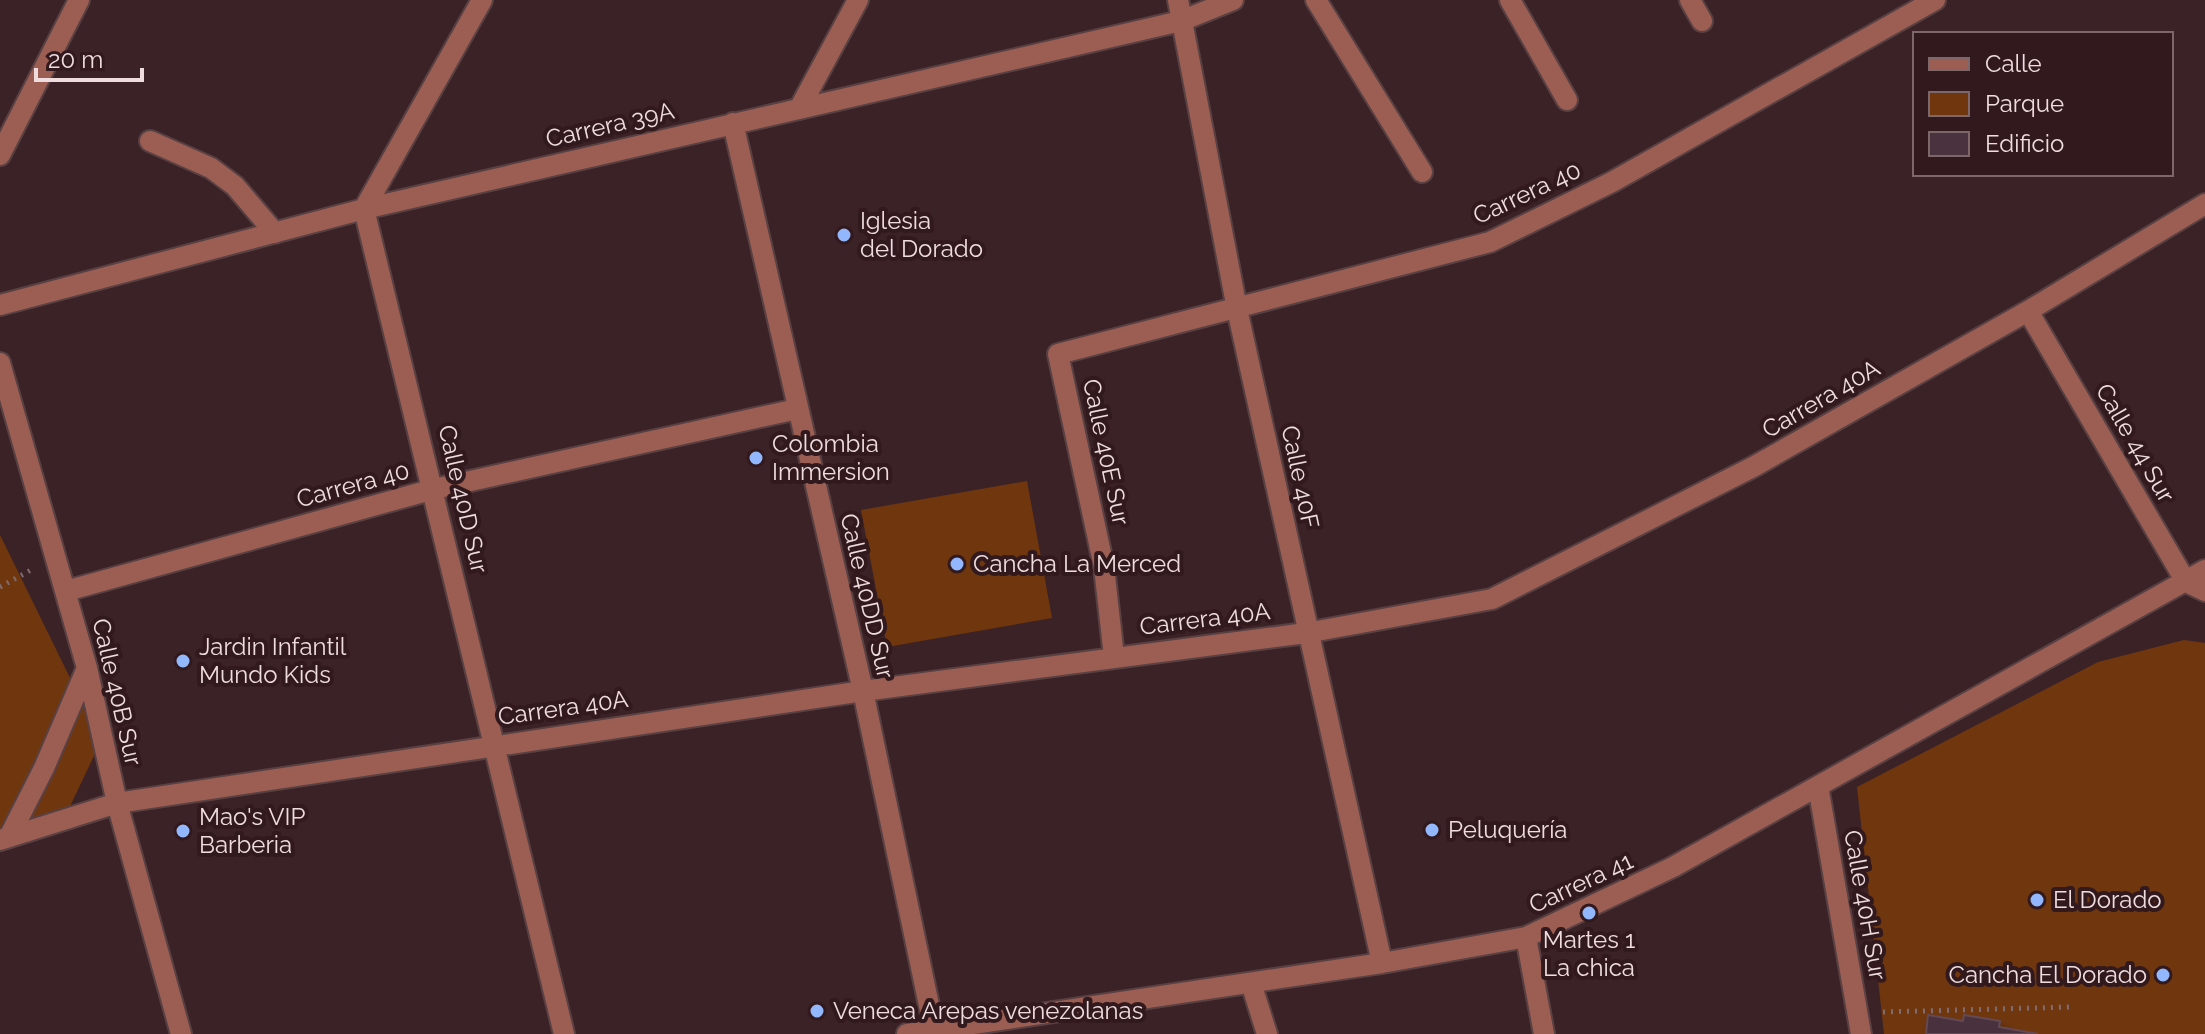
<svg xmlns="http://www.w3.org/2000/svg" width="2205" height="1034" viewBox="0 0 2205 1034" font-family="Raleway,sans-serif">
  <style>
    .green { fill: #70370f }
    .building { fill: #4a323e; stroke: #624955; stroke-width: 2; filter: url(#shadow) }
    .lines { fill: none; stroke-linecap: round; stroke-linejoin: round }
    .minor-casing { stroke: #584043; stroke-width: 24 }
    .path { stroke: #816b6e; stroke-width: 5; stroke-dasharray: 2 6; stroke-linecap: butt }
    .minor { stroke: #9c5e53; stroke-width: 20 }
    .poi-dot { fill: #93b7fd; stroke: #31191d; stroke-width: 3 }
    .labels { text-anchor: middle; stroke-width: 8; stroke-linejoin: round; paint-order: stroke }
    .street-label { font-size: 24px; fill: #eedcde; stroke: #31191d }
    .poi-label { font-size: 24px; fill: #eedcde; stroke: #31191d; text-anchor: start }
  </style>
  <defs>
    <filter id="shadow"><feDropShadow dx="5" dy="9" stdDeviation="4" flood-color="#0009"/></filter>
  </defs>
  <rect width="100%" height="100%" fill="#3b2226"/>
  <path class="green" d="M1027,481l25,137 -165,29 -26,-137z
    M0,535l101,206 -37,78 -64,12z
    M2184,640l21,3v391h-321l-27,-247 241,-125z"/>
  <path class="building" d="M1928,1015l35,6 1,-6 36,6 -1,6 39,7h-112z"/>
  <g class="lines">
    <defs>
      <path id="minor" d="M482,0l-118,209 200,825
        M1178,0l59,309 145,654
        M1316,0l106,172
        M1510,0l57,100
        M1690,0l12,21
        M799,109l59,-109
        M733,123l130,568 72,343
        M150,141l61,27 24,18 40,47
        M0,155l79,-155
        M0,305l364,-96 817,-188 52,-21
        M2028,311l158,271 19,9
        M0,363l87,305 30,135 64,231
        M66,591l368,-102 363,-80
        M1114,657l-10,-90 -46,-213 432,-112 122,-60 323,-182
        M1818,786l43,248
        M9,837l35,-69 43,-100
        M0,840l117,-37 746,-112 443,-58 186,-34 261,-132 275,-156 177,-107
        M1526,937l18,97
        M1251,983l16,51
        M907,1034l475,-71 144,-26 147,-70 532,-297"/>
    </defs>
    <use href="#minor" class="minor-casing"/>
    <path class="path" d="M0,587l31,-17
      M1883,1012l187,-5"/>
    <use href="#minor" class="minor"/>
  </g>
  <g class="poi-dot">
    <circle cx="844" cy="235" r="8"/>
    <circle cx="756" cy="458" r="8"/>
    <circle cx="957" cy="564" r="8"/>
    <circle cx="183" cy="661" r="8"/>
    <circle cx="1432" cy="830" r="8"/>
    <circle cx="183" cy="831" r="8"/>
    <circle cx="2037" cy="900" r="8"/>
    <circle cx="1589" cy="913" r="8"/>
    <circle cx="2163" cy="975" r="8"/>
    <circle cx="817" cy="1011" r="8"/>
  </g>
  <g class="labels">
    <g class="street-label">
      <text transform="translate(610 125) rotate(-13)" y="8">Carrera 39A</text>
      <text transform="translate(1527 193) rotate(-25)" y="8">Carrera 40</text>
      <text transform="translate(1821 399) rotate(-30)" y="8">Carrera 40A</text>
      <text transform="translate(2135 443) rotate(60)" y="8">Calle 44 Sur</text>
      <text transform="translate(1106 452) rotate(78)" y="8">Calle 40E Sur</text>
      <text transform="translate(1300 477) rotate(78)" y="8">Calle 40F</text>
      <text transform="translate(353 485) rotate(-15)" y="8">Carrera 40</text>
      <text transform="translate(463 499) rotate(77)" y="8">Calle 40D Sur</text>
      <text transform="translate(867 596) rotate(77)" y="8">Calle 40DD Sur</text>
      <text transform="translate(1205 619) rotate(-7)" y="8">Carrera 40A</text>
      <text transform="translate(117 692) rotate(77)" y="8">Calle 40B Sur</text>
      <text transform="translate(563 708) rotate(-8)" y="8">Carrera 40A</text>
      <text transform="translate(1581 883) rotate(-25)" y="8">Carrera 41</text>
      <text transform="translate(1865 905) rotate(80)" y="8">Calle 40H Sur</text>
    </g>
    <g class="poi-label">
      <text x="860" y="229">Iglesia<tspan x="860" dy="28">del Dorado</tspan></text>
      <text x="772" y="452">Colombia<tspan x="772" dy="28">Immersion</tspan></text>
      <text x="973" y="572">Cancha La Merced</text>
      <text x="199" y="655">Jardin Infantil<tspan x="199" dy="28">Mundo Kids</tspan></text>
      <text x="199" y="825">Mao's VIP<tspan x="199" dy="28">Barberia</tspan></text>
      <text x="1448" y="838">Peluquería</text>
      <text x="2053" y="908">El Dorado</text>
      <text x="1589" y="948" text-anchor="middle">Martes 1<tspan x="1589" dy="28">La chica</tspan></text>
      <text x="2147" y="983" text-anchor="end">Cancha El Dorado</text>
      <text x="833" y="1019">Veneca Arepas venezolanas</text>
    </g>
  </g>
  <rect x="1913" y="32" width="260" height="144" fill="#31191d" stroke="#7d676a" stroke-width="2"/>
  <rect x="1929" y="58" width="40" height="12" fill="#9c5e53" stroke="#7d676a" stroke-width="2"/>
  <text x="1985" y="72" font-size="24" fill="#eedcde">Calle</text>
  <rect x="1929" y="92" width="40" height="24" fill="#70370f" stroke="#7d676a" stroke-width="2"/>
  <text x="1985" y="112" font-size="24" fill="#eedcde">Parque</text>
  <rect x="1929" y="132" width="40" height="24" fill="#4a323e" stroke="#7d676a" stroke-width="2"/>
  <text x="1985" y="152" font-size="24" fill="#eedcde">Edificio</text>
  <path d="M36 68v12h106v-12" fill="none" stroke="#eedcde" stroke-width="4"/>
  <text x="48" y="68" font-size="24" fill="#eedcde" stroke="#31191d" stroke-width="6" paint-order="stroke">20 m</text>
</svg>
